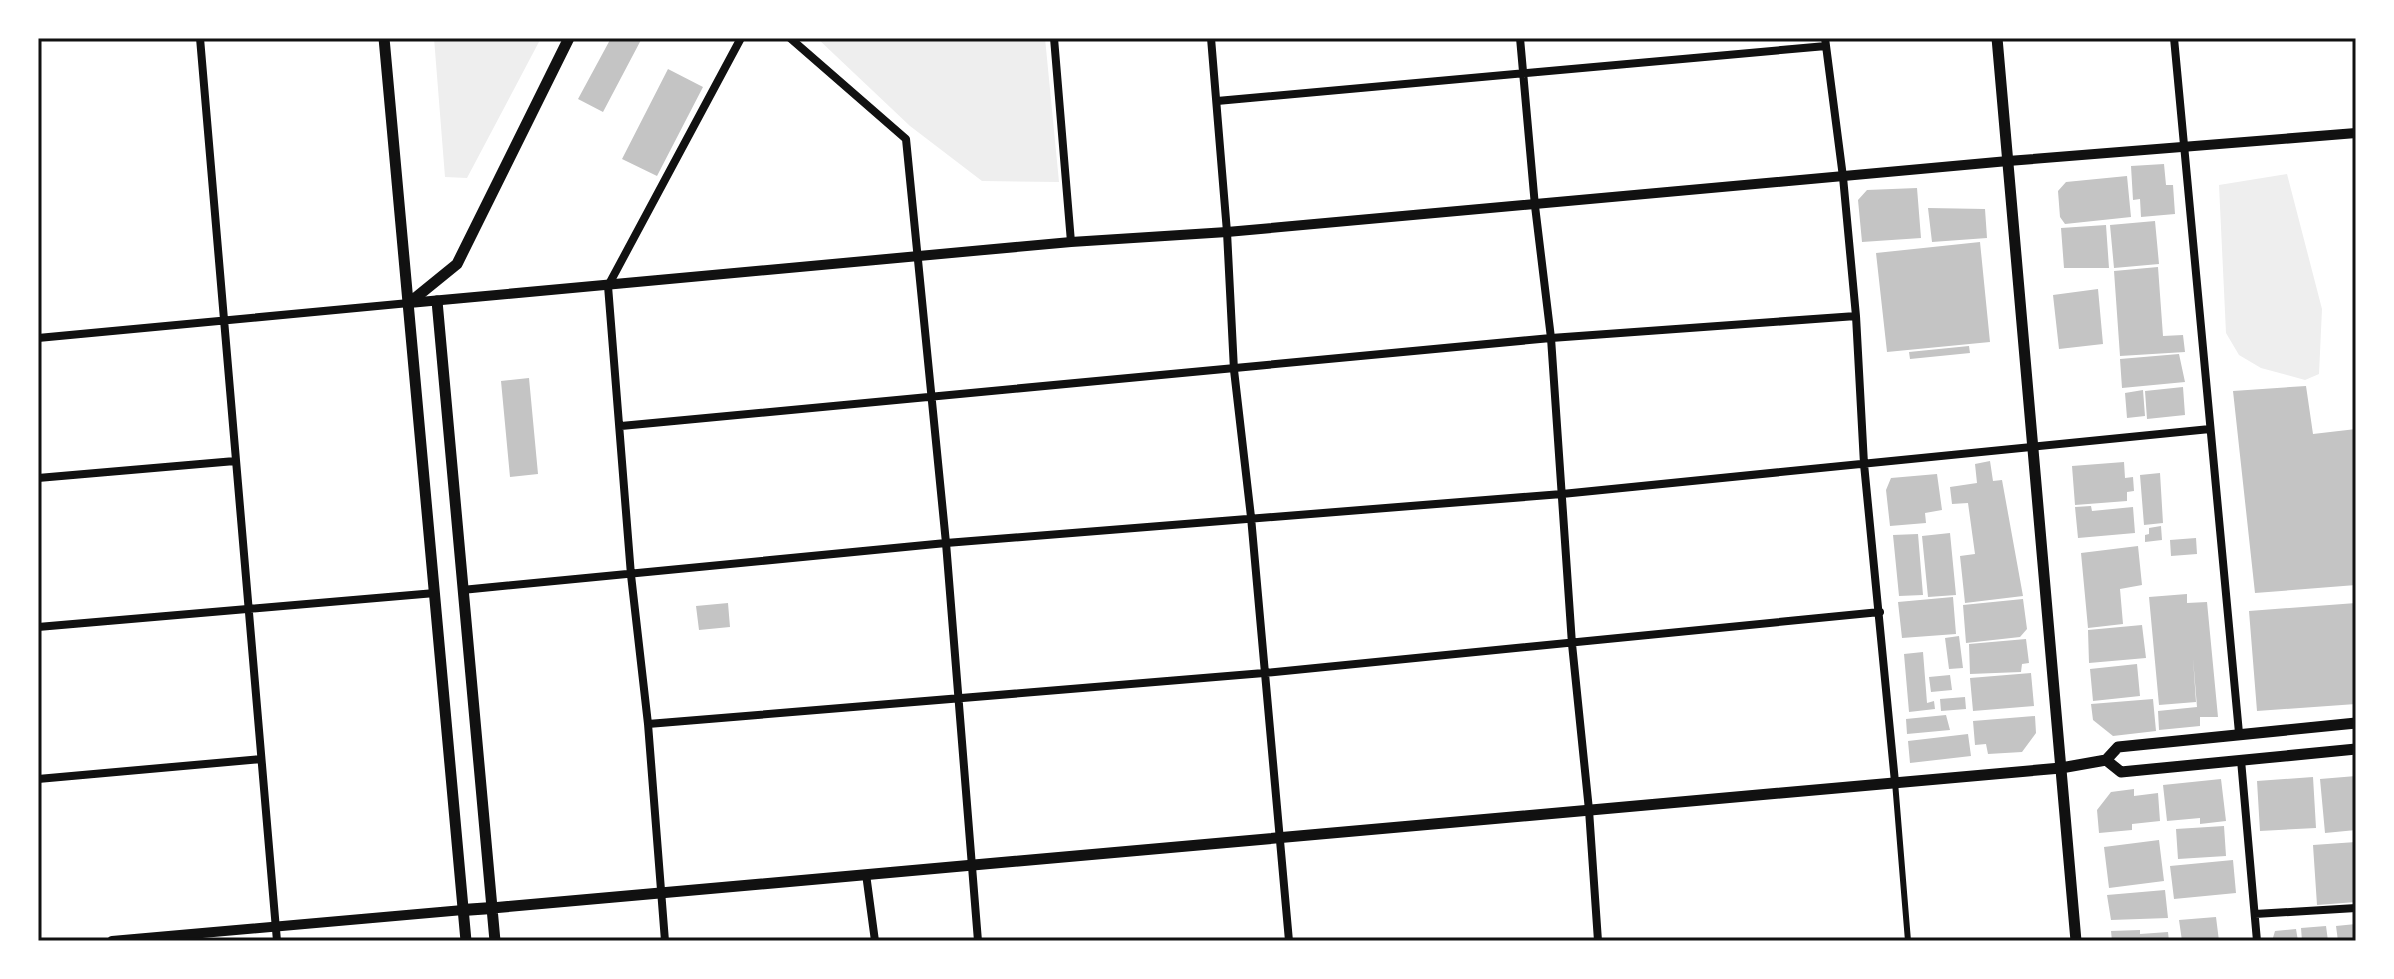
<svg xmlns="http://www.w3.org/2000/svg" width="2394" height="979" viewBox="0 0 2394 979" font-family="'Archivo Narrow',sans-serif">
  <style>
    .green { fill: #eee }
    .building { fill: #c4c4c4 }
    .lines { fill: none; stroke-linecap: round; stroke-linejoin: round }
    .pedestrian { stroke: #111; stroke-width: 6 }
    .minor { stroke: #111; stroke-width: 8 }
    .tertiary { stroke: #111; stroke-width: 10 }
    .secondary { stroke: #111; stroke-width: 11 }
    .primary { stroke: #111; stroke-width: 12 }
    .neatline { fill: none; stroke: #111; stroke-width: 3 }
  </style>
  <rect width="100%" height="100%" fill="#fff"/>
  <path class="green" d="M434,38h107l-74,140 -22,-1z
    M817,38h228l14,144 -77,-1 -72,-55z
    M2287,174l35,135 -3,65 -14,6 -44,-12 -22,-13 -13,-22 -7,-148z"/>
  <path class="building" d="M611,38h31l-39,74 -25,-13z
    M668,69l35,18 -46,89 -35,-17z
    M2164,164l2,21h7l2,29 -34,3 -1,-18 -7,1 -2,-34z
    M2127,176l4,41 -66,7 -5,-7 -2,-26 8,-9z
    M1917,188l4,50 -59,4 -4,-42 9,-10z
    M1928,208l57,1 2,29 -55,4z
    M2155,221l4,43 -45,4 -4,-43z
    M2106,225l3,43h-45l-3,-40z
    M1980,242l10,100 -103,10 -11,-99z
    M2158,267l5,69 20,-1 2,17 -65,4 -6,-85z
    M2098,289l5,55 -44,5 -6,-54z
    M1969,346l1,7 -60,6 -1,-7z
    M2179,354l6,28 -63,6 -2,-29z
    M529,378l9,96 -28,3 -9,-96z
    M2306,386l7,48 43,-5v156l-101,8 -22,-202z
    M2183,387l2,28 -38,4 -2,-28z
    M2143,390l2,26 -18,2 -2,-25z
    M1990,461l3,20 9,-1 21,116 -58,7 -5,-47 15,-2 -7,-51 -16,1 -2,-17 27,-4 -2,-19z
    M2124,462l1,16 8,-1 1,14 -7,1v9l-52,4 -3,-39z
    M2160,473l3,50 -19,2 -4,-50z
    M1937,474l5,36 -17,3 1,10 -36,3 -4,-36 5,-12z
    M2091,506l1,5 41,-4 2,26 -57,5 -3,-31z
    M2161,526l1,14 -17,2v-7l4,-1v-6z
    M1950,533l6,62 -28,2 -6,-61z
    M1918,534l5,61 -24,1 -6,-61z
    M2196,538l1,16 -26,2 -1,-16z
    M2138,546l4,39 -22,4 3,35 -35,4 -7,-75z
    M2187,594v9l20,-1 11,115h-18v9l-41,4 -1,-19 39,-4 -4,-49 3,44 -37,3 -10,-108z
    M1953,597l3,37 -54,4 -4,-36z
    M2023,599l4,30 -7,8 -54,6 -3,-38z
    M728,603l2,24 -31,3 -3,-24z
    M2356,603v101l-99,7 -8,-100z
    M2142,625l4,33 -57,5 -1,-33z
    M1959,636l4,32 -14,1 -4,-31z
    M2026,639l3,24 -7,1 -1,8 -51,2 -1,-30z
    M1923,652l4,51 7,-2 1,8 -26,3 -5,-58z
    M2137,664l3,32 -47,5 -3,-32z
    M2031,673l3,33 -61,5 -3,-33z
    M1950,675l2,15 -21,2 -2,-15z
    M1965,697l1,12 -25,2 -1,-12z
    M2153,699l3,32 -43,5 -20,-16 -2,-16z
    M1946,715l4,15 -43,4 -1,-15z
    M2035,716l1,17 -14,19 -34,2 -2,-10 -11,1 -2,-24z
    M1968,734l3,22 -61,7 -2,-22z
    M2356,776v54l-31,3 -5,-54z
    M2313,777l3,51 -56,3 -3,-50z
    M2221,779l5,42 -26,3v-6l-33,3 -4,-36z
    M2134,789v7l24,-3 2,28 -28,3v6l-33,3 -2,-23 14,-18z
    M2224,826l2,30 -48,3 -2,-30z
    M2159,840l5,41 -55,7 -5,-41z
    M2356,842v60l-39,3 -4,-60z
    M2233,860l3,33 -62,6 -4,-33z
    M2165,890l3,28 -57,2 -4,-25z
    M2216,917l3,24h-37l-3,-21z
    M2356,924v17h-18l-2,-15z
    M2326,926l2,15h-26l-1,-13z
    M2296,929l2,12h-26l3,-10z
    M2140,930v4l28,-2 1,9h-57l-1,-10z"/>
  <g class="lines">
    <path class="pedestrian" d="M1895,782l13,159"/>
    <path class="minor" d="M200,38l77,903
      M790,38l116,101 40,404 32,398
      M1054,38l17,204
      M1211,38l16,194 7,138 17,147 38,424
      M1520,38l15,168 16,132 21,306 17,166 9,131
      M1825,38l18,139 13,139 8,148 31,318
      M2174,38l65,695
      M1217,101l609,-55
      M38,338l371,-35
      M621,426l930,-88 305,-22
      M38,478l197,-17
      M462,590l484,-47 616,-49 648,-65
      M38,627l397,-34
      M648,724l616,-51 616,-61
      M2241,760l16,181
      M38,779l223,-20
      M866,874l9,67
      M2255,914l101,-6
      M665,941l-17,-217 -17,-149 -23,-289 133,-248"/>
    <path class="tertiary" d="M409,303l662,-61 156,-10 781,-71 348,-28
      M112,941l351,-31"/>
    <path class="secondary" d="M384,38l82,903
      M1997,38l79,903
      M437,301l58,640
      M409,303l48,-39 112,-226
      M2106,760l15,12 235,-23
      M492,908l1569,-140 45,-8 12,-13 238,-24"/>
    <path class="primary" d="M463,910l29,-2"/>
  </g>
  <rect width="2394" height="979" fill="none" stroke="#ffffff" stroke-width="80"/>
  <rect x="40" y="40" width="2314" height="899" class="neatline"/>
</svg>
